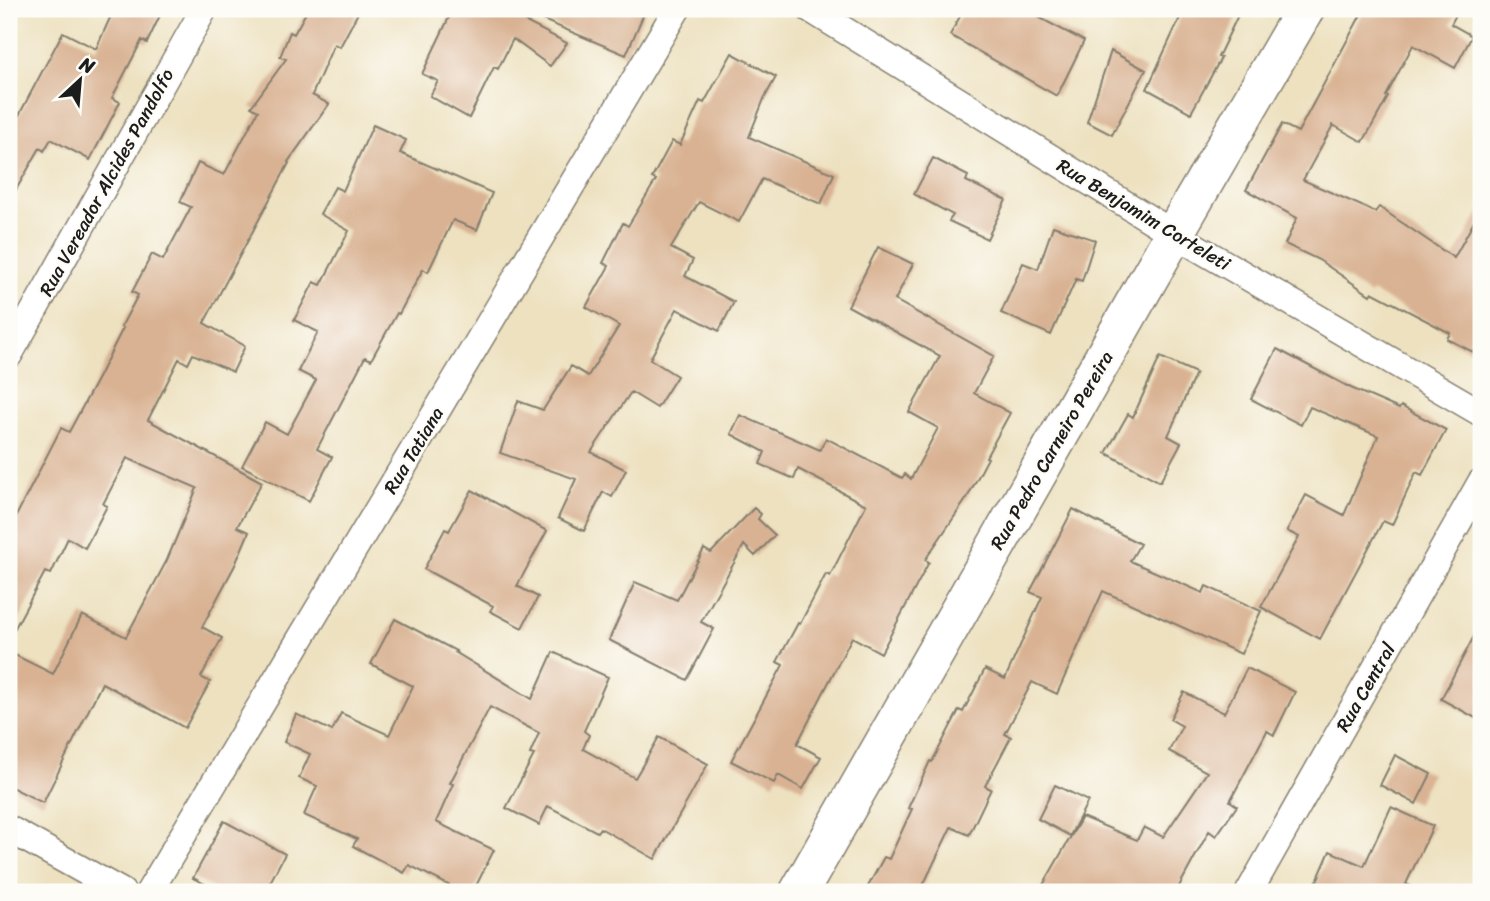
<svg xmlns="http://www.w3.org/2000/svg" width="1490" height="901" viewBox="0 0 1490 901" font-family="Sriracha,sans-serif">
  <style>
    .building { fill: #d9b293 }
    .lines { fill: none; stroke-linecap: round; stroke-linejoin: round }
    .street-casing { stroke: #847e6e; stroke-width: 29 }
    .secondary-casing { stroke: #847e6e; stroke-width: 41 }
    .street { stroke: #fff; stroke-width: 26 }
    .secondary { stroke: #fff; stroke-width: 38 }
    .labels { text-anchor: middle; stroke-width: 5; stroke-linejoin: round; paint-order: stroke }
    .street-label { font-size: 19px; fill: #1c1c1c; stroke: #fdfcf7 }
  </style>
  <rect width="100%" height="100%" fill="#fdfcf7"/>
  <filter id="ink" filterUnits="userSpaceOnUse"><feTurbulence type="fractalNoise" baseFrequency=".0143" numOctaves="2"/><feDisplacementMap in="SourceGraphic" scale="14" xChannelSelector="R" yChannelSelector="G"/><feConvolveMatrix kernelMatrix="1 2 1 2 8 2 1 2 1" color-interpolation-filters="sRGB"/></filter>
  <filter id="wash" filterUnits="userSpaceOnUse"><feTurbulence type="fractalNoise" baseFrequency=".00686" numOctaves="4" result="noise"/><feDisplacementMap in="SourceGraphic" scale="28" xChannelSelector="R" yChannelSelector="G"/><feGaussianBlur stdDeviation="1.57" result="paint"/><feColorMatrix in="noise" values="0 0 0 0 0 0 0 0 0 0 0 0 0 0 0 0 0 1.4 0 .05"/><feComposite in="paint" operator="in"/></filter>
  <g filter="url(#wash)">
    <rect width="100%" height="100%" fill="#ede1c0"/>
    <g id="blocks">
      <path class="building" d="M114,9h49l-16,34 -5,-3 -30,58 8,4 -30,58 -39,-21 -7,12 -4,-3 -31,54v-68l54,-102 33,17z
        M308,9h52l-20,38 -6,-3 -22,51 17,9 -41,58 1,1 -85,160 41,23 -12,26 -40,-18 -5,10 -9,-5 -31,61 114,62 -25,45 12,5 -14,33 -33,62 20,11 -21,39 9,5 -25,46 -83,-45 -59,120 -34,-17v-134l44,22 29,-59 44,22 41,-77 30,-72 -70,-30 -24,46 4,2 -22,42 -17,-10 -17,36 -6,-2 -36,67v-109l52,-102 8,4 30,-56 24,-48 -2,-1 17,-32 -6,-3 20,-38 11,6 28,-53 -11,-5 18,-39 26,12 34,-64 -7,-4 35,-48 -6,-2 10,-25 4,2z
        M453,9h48l66,34 -17,23 -37,-27 -15,30 -4,-2 -25,51 -39,-22 8,-15 -16,-7z
        M517,9h129l-20,46z
        M964,9h59l61,32 -27,55 -107,-61z
        M1184,9h57l-23,48 3,1 -30,55 -44,-24z
        M1364,9h95l-8,15 21,12 -17,32 -42,-23 -27,51 2,1 -25,45 -30,-17 -30,55 72,32 4,-5 75,51 27,-49v147l-34,-17 3,-6 -78,-41 -2,3 -51,-35 -34,-16 12,-26 -51,-28 36,-66 16,8z
        M1111,51l35,19 -34,65 -25,-13z
        M732,53l44,24 -12,22 -15,38 85,37 -13,30 -59,-25 -23,43 -40,-20 -28,46 22,12 -8,16 49,26 -15,29 -42,-22 -27,50 27,17 -20,32 -26,-16 -40,60 35,18 -14,27 -9,-5 -19,39 -26,-13 18,-39 -76,-26 18,-52 25,9 28,-44 17,10 31,-50 -33,-19 23,-41 -6,-3 20,-40 5,3 28,-46 -4,-2 20,-37 8,4 20,-44 4,2z
        M373,125l33,15 -6,13 92,40 -15,37 -24,-10 -25,52 -5,-3 -24,45 -2,-1 -26,47 -6,-3 -48,92 15,8 -23,44 -67,-35 23,-44 22,12 29,-54 -18,-9 20,-39 -24,-12 20,-38 7,3 28,-54 -29,-17 15,-27 8,4z
        M933,158l35,18 -2,5 40,19 -19,39 -38,-18 4,-6 -39,-21z
        M1053,226l42,14 -13,41 -6,-2 -25,56 -50,-22 22,-50 15,6z
        M878,247l35,17 -18,36 99,56 -20,37 36,20 -24,44 2,1 -21,40 -42,62 4,2 -48,91 -29,-16 -55,107 24,13 -18,32 -25,-14 -4,8 -43,-22 52,-96 -6,-3 21,-39 2,1 26,-50 4,2 36,-71 -68,-36 -4,10 -34,-15 5,-12 -34,-18 9,-19 80,35 6,-12 76,40 3,-4 6,5 27,-51 -29,-16 31,-56 -92,-50z
        M1277,349l74,39 48,21 2,-3 45,24 -24,45 -6,-3 -24,53 -9,-4 -63,118 -59,-32 38,-70 -12,-6 19,-36 38,20 34,-79 -68,-29 -9,18 -50,-26z
        M1160,357l36,16 -28,63 13,7 -21,39 -54,-29 22,-39 5,3z
        M472,490l75,41 -30,55 21,11 -16,31 -32,-17 3,-5 -69,-37 21,-40 4,2z
        M754,508l7,6 -3,5 17,16 -20,21 -11,-11 -43,77 13,7 -27,51 -78,-40 26,-58 42,18 27,-51 7,4z
        M1073,509l67,35 -10,17 73,32 3,-7 55,25 -20,43 -138,-63 -46,103 -25,-12 -27,52 6,3 -26,49 6,3 -22,46 -18,-8 -31,65h-55l19,-35 5,2 23,-50 -4,-1 22,-47 2,1 27,-52 4,2 22,-43 20,10 37,-82 -12,-5z
        M395,619l61,32 -1,1 77,47 21,-47 55,25 -24,54 5,4 -6,14 52,29 24,-41 49,27 -53,95 -55,-31 -3,4 -49,-26 -9,19 -33,-17 28,-53 -4,-1 9,-21 -49,-26 -40,76 3,1 -17,38 58,28 -21,42h-11l-53,-27 -5,8 -51,-27 4,-7 -53,-24 13,-29 -18,-8 11,-24 -26,-12 12,-28 36,17 9,-18 48,22 24,-49 -42,-22z
        M1481,623v98l-40,-22z
        M1247,668l48,24 -21,43 -7,-4 -37,70 7,5 -21,30 -7,-5 -33,61h-137l43,-75 55,23 7,-13 19,10 44,-65 -38,-21 13,-25 -12,-7 14,-27 40,21z
        M1395,755l36,19 -15,30 -36,-19z
        M1055,785l33,16 -18,35 -32,-17z
        M1391,807l42,19 -27,58 17,8h-111l18,-41 34,15z
        M224,821l61,33 -20,38h-45l-27,-14z"/>
    </g>
  </g>
  <g filter="url(#ink)">
    <use href="#blocks" fill-opacity="0" stroke="#847e6e" stroke-width="2"/>
    <g class="lines">
      <defs>
        <path id="street" d="M810,9l364,225 307,179
          M9,355l195,-346
          M9,829l113,63
          M149,892l528,-883
          M1249,892l232,-410"/>
        <path id="secondary" d="M799,892l375,-658 131,-225"/>
      </defs>
      <use href="#street" class="street-casing"/>
      <use href="#secondary" class="secondary-casing"/>
      <use href="#street" class="street"/>
      <use href="#secondary" class="secondary"/>
    </g>
  </g>
  <g class="labels">
    <g class="street-label">
      <text transform="translate(106 182) rotate(-61)" y="7">Rua Vereador Alcides Pandolfo</text>
      <text transform="translate(1144 214) rotate(31)" y="7">Rua Benjamim Corteleti</text>
      <text transform="translate(413 450) rotate(-59)" y="7">Rua Tatiana</text>
      <text transform="translate(1051 450) rotate(-60)" y="7">Rua Pedro Carneiro Pereira</text>
      <text transform="translate(1365 687) rotate(-60)" y="7">Rua Central</text>
    </g>
  </g>
  <rect width="1490" height="901" fill="none" stroke="#fdfcf7" stroke-width="35"/>
  <g transform="translate(80 80) rotate(26)" stroke="#fdfcf7" stroke-width="5" paint-order="stroke">
  <path d="M0-5L12 26L0 18L-12 26Z" fill="#1c1c1c"/>
  <text y="-10" font-size="19" font-weight="bold" text-anchor="middle" fill="#1c1c1c">N</text>
  </g>
</svg>
